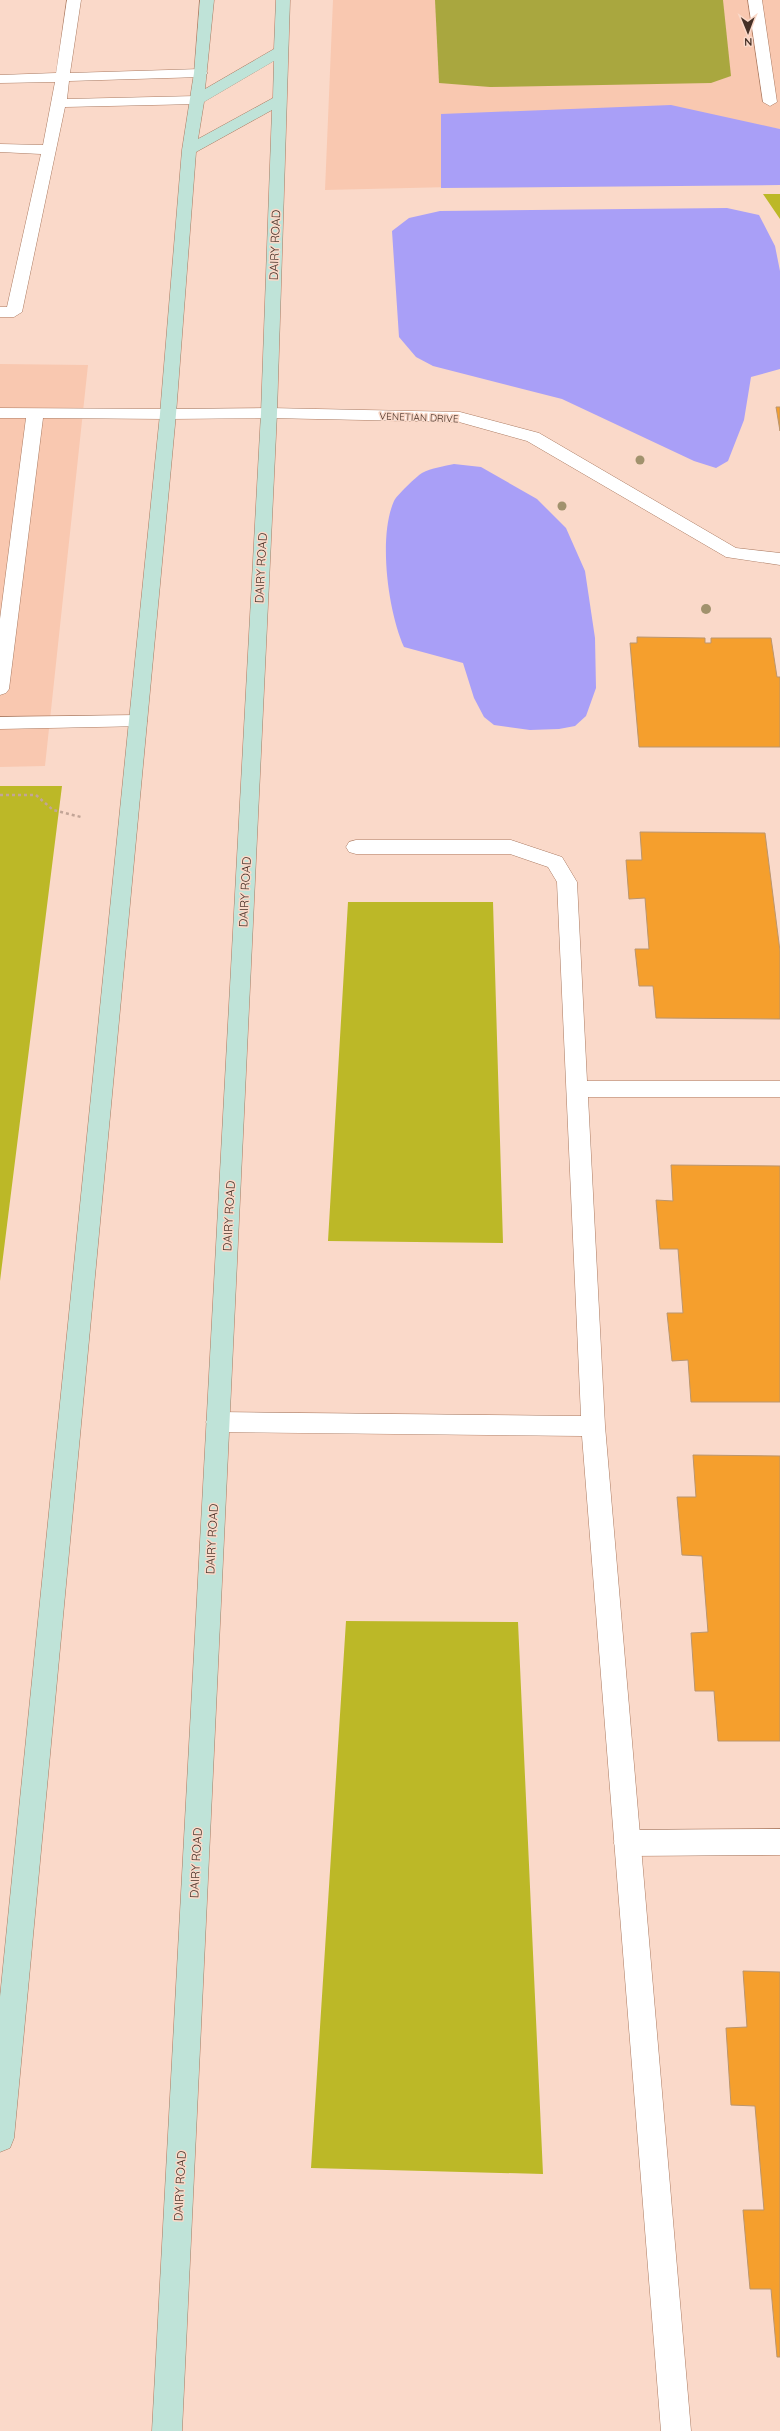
<svg xmlns="http://www.w3.org/2000/svg" width="780" height="2431" viewBox="0 0 780 2431" font-family="Quicksand,sans-serif">
  <style>
    .built { fill: #f9c8b0 }
    .green { fill: #bcb827 }
    .forest { fill: #a9a73f }
    .water { fill: #a99ff7 }
    .building { fill: #f59f2d; stroke: #bb956d }
    .lines { fill: none; stroke-linecap: round; stroke-linejoin: round }
    .lane-casing { stroke: #ab7b62; stroke-width: 1 }
    .street-casing { stroke: #ab7b62; stroke-width: 1 }
    .secondary-casing { stroke: #ab7b62; stroke-width: 1 }
    .path { stroke: #c2a597; stroke-width: 2.5; stroke-dasharray: 3 3; stroke-linecap: butt }
    .lane { fill: #fff; fill-rule: evenodd }
    .street { fill: #fff; fill-rule: evenodd }
    .secondary { fill: #bfe3d8; fill-rule: evenodd }
    .tree { fill: #a1926d }
    .labels { text-anchor: middle; stroke-width: 3; stroke-linejoin: round; paint-order: stroke }
    .far-street-label { font-size: 10px; fill: #463127; stroke: #fad9c9 }
    .street-label { font-size: 12px; fill: #463127; stroke: #fad9c9 }
  </style>
  <rect width="100%" height="100%" fill="#fad9c9"/>
  <path class="built" d="M333,0h447v129l-33,-6 -306,-9v73h10l-126,3z
    M0,364l88,1 -43,401 -45,1z"/>
  <path class="green" d="M763,194h17v25z
    M0,786h62l-62,495z
    M348,902h145l10,341 -175,-2z
    M346,1621l172,1 25,552 -232,-6z"/>
  <path class="forest" d="M435,0h288l8,76 -20,7 -221,4 -51,-4z"/>
  <path class="water" d="M671,105l109,24v56l-339,3v-74z
    M727,208l32,7 16,31 5,25v98l-29,8 -7,43 -16,41 -12,7 -22,-7 -132,-62 -129,-33 -17,-9 -17,-20 -7,-106 17,-13 31,-7z
    M454,464l27,3 56,32 29,29 19,43 10,67 1,50 -10,28 -11,10 -16,3 -29,1 -36,-5 -10,-8 -10,-19 -11,-35 -59,-16c-16,-36 -26,-110 -10,-146 2,-5 23,-25 28,-28 9,-5 23,-7 32,-9z"/>
  <path class="building" d="M776,407h4v24z
    M637,637l68,1v5h6v-5h60l6,39h3v70h-141l-9,-104h7z
    M640,832l125,1 15,118v68l-124,-1 -3,-32h-14l-4,-37h14l-4,-51 -16,1 -3,-39h16z
    M671,1165l109,1v236h-89l-3,-42 -16,1 -5,-48h16l-5,-64h-18l-4,-49 17,1z
    M693,1455l87,1v285h-62l-4,-50h-19l-4,-58 17,-1 -6,-76 -20,-1 -5,-58h19z
    M743,1971l37,1v385h-3l-6,-68h-21l-7,-79h21l-9,-104 -24,-1 -5,-77 21,-1z"/>
  <g class="lines">
    <defs>
      <path id="lane" d="M67,0h14l-11,73 131,-4 7,4 -7,4 -132,4 -2,18 130,-3 7,4 -7,4 -132,3 -43,205 -8,5h-14v-10h7l34,-153 -41,-2v-8l43,1 12,-63 -55,1v-8l56,-2z
        M748,0h14l15,102 -7,4 -7,-4z
        M0,408l168,1 6,1 2,4 -2,4 -6,1 -125,-1 -34,271 -3,4 -6,2v-76l26,-201h-26z
        M138,715l7,1 2,5 -2,5 -145,3v-12z
        M356,840h155l51,17 15,25 10,199h193v16h-192l17,329 86,1005h-30l-79,-995 -364,-4 -8,-3 -4,-7 4,-7 8,-3 363,4 -24,-534 -9,-15 -38,-13h-154l-7,-2 -3,-5 3,-5z"/>
      <path id="street" d="M269,408l191,4 79,21 197,115 44,5v12l-54,-8 -199,-116 -68,-19 -190,-4 -101,1 -6,-1 -2,-4 2,-4 6,-1z
        M780,1829v26l-153,1 -9,-4 -4,-9 4,-9 9,-4z"/>
      <path id="secondary" d="M200,0h14l-9,89 69,-40 2,-49h14l-13,413 -95,2018h-30l109,-2018 11,-303 -76,42 -20,262 -162,1724 -4,10 -10,4v-155l160,-1583 22,-264 12,-77zM274,61l-1,37 -75,41 6,-37z"/>
    </defs>
    <use href="#lane" class="lane-casing"/>
    <use href="#street" class="street-casing"/>
    <use href="#secondary" class="secondary-casing"/>
    <path class="path" d="M0,795h36l17,15 28,7"/>
    <use href="#lane" class="lane"/>
    <use href="#street" class="street"/>
    <use href="#secondary" class="secondary"/>
  </g>
  <g class="tree">
    <circle cx="640" cy="460" r="4.5"/>
    <circle cx="562" cy="506" r="4.5"/>
    <circle cx="706" cy="609" r="5"/>
  </g>
  <g class="labels">
    <g class="far-street-label">
      <text transform="translate(419 417) rotate(2)" y="4">VENETIAN DRIVE</text>
    </g>
    <g class="street-label">
      <text transform="translate(275 245) rotate(-88)" y="4">DAIRY ROAD</text>
      <text transform="translate(261 568) rotate(-87)" y="4">DAIRY ROAD</text>
      <text transform="translate(245 892) rotate(-87)" y="4">DAIRY ROAD</text>
      <text transform="translate(229 1216) rotate(-87)" y="4">DAIRY ROAD</text>
      <text transform="translate(212 1539) rotate(-87)" y="4">DAIRY ROAD</text>
      <text transform="translate(196 1863) rotate(-87)" y="4">DAIRY ROAD</text>
      <text transform="translate(180 2186) rotate(-87)" y="4">DAIRY ROAD</text>
    </g>
  </g>
  <g transform="translate(748 32) rotate(179)" stroke="#fad9c9" stroke-width="3" paint-order="stroke">
  <path d="M0-3L7 15L0 10L-7 15Z" fill="#463127"/>
  <text y="-6" font-size="11" font-weight="bold" text-anchor="middle" fill="#463127">N</text>
  </g>
</svg>
